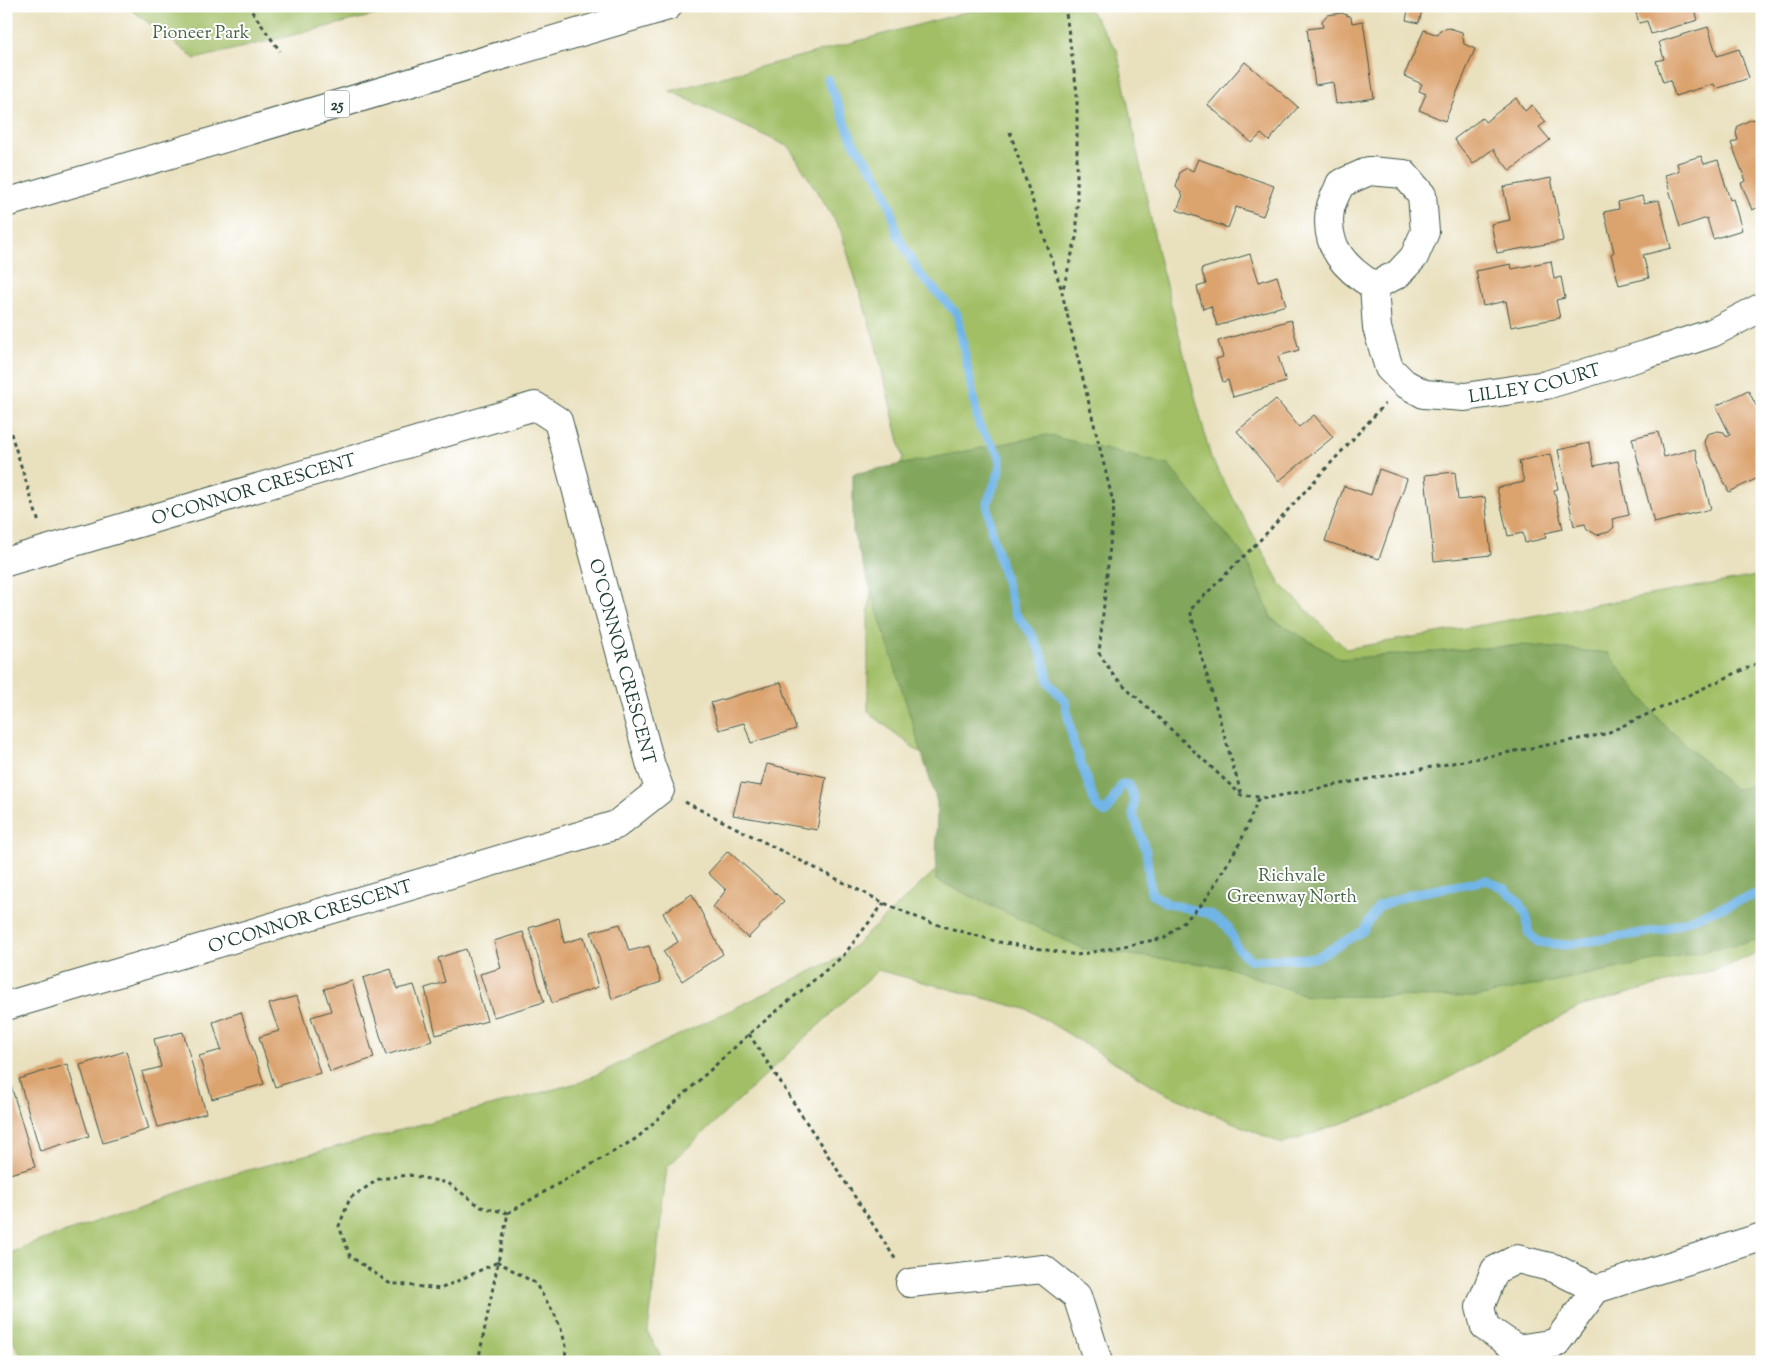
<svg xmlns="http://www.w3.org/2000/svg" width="1768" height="1368" viewBox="0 0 1768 1368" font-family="'Sorts Mill Goudy',serif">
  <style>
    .green { fill: #a2bf66; stroke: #607e4d }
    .forest { fill: #81a65b; stroke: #507248 }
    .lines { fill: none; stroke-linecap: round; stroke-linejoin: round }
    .stream { stroke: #71b5e7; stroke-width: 9 }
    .building { fill: #dba36e }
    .street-casing { stroke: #3d5549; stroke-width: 30 }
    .primary-casing { stroke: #3d5549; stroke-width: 30 }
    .path { stroke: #3d5549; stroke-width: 3; stroke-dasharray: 4 4; stroke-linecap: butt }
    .street { stroke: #fff; stroke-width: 28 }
    .primary { stroke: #fff; stroke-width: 28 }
    .labels { text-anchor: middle; stroke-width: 4; stroke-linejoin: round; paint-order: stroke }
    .shield { fill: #fff; stroke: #627771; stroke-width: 1 }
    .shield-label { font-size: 16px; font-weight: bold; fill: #1f3d34 }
    .park-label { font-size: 18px; fill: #466443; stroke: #fff }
    .street-label { font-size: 18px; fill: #1f3d34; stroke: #fff }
  </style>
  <rect width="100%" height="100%" fill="#fff"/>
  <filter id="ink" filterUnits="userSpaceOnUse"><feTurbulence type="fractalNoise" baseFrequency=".02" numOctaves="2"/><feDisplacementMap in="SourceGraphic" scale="10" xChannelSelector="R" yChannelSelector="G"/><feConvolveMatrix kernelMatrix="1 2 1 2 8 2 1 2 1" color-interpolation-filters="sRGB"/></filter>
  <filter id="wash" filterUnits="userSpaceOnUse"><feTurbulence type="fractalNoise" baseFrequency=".0096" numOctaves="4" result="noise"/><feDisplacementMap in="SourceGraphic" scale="20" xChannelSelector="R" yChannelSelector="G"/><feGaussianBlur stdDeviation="1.12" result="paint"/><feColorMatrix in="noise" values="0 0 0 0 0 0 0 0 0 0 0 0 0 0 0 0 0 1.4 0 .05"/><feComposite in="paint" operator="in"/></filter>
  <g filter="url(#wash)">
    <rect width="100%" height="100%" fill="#e9e0bd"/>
    <path class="green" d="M127,6h275l-19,7 -188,46z
      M989,6h98l30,44 41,204 53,204 69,125 66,66 416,-74v375l-34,16 -149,41 -173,94 -123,43 -116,-50 -138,-84 -151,-40 -211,197 -19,166 16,29h-635l-8,-7 -15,-26v-74l31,-13 189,-66 355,-94 262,-126 94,-87 10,-95 -79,-62v-94l9,-82 26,-78 -28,-116 -35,-113 -51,-82 -119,-56z"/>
    <path class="forest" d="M1047,435l121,30 78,93 26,61 68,40 183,-14 85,8 52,68 75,69 27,-7v156l-285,58 -170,-1 -80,-29 -143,-18 -148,-69 1,-78 -84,-269v-59z"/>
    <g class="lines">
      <path class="stream" d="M828,79l25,63 27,38 11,28 6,26 22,39 38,41 22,112 21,30v14l-13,33 5,31 23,79 17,22 11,22 6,26 16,18 8,40 23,65 10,7 16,-29 7,1 5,15 -1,14 13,37 5,42 15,10 43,11 19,13 10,22 13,11 64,-2 48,-27 16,-25 33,-12 75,-14 18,9 15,14 7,14 1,15 10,10 27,3 97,-15 100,-38"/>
    </g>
    <g id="blocks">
      <path class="building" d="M1409,6h14l-4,17 -13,-3z
        M1634,6h60l4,14 -47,14 -4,-13 -8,2z
        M1342,13l9,4 1,6 11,-2 11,77 -38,6 -3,-22 -18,3 -8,-56 16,-2 -1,-6 5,-6z
        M1708,27l9,29 22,-7 10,29 -33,11 -2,-5 -39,12 -5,-16 -7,2 -7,-21 8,-2 -5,-17z
        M1449,28l13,4 2,12 11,5 -30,72 -26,-11 7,-16 -7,-3 3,-7 -18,-8 20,-46 14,5 2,-5z
        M1245,62l53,45 -29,34 -8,-7 -9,9 -44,-38z
        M1516,98l9,13 7,-6 14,17 -7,5 11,13 -40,31 -17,-22 -20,15 -19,-25 28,-21 3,4z
        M1752,119l7,2 3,7v78l-10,4 -11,-27 5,-2 -15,-38 7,-3 -2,-7 2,-7z
        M1701,156l3,8 14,-4 12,40 3,-1 9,31 -29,9 -6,-21 -27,9 -15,-52 14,-4 -2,-8z
        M1198,159l76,27 -11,30 -27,-9 -8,21 -51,-18 6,-15 -7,-8 4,-15 7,-4 6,3z
        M1551,178l12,63 -66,12 -6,-29 19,-4 -7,-33z
        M1642,196l2,7 15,-3 12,48 -28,7 6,23 -30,7 -8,-31 3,-2 -10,-40 15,-3 -1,-7z
        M1250,254l9,28 18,-6 9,29 -69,21 -6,-20 -8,3 -6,-22 9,-3 -5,-15z
        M1551,261l3,18 7,-2 4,21 -9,2 4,18 -49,9 -5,-26 -23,5 -7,-35 35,-7 1,5z
        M1291,320l8,30 -21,6 8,26 -53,15 -5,-17 -5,2 -7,-23 7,-2 -5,-16z
        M1748,390l14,27v59l-33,16 -25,-50 3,-8 11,-3 6,1 3,5 3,-2 -14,-29z
        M1276,399l23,28 15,-12 19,22 -54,44 -42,-50z
        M1658,432l6,25 31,-8 16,60 -57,14 -22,-85z
        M1590,443l4,23 24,-5 11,54 -17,4 2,8 -5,5 -12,3 -10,-6 -2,-5 -11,2 -16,-76z
        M1550,454l8,35 -4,1 9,39 -18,4 1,5 -21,5 -2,-10 -15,3 -11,-48 27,-6 -5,-21z
        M1379,469l28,10 -28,80 -54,-18 19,-55 27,9z
        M1455,472l3,28 27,-3 6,58 -57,6 -9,-86z
        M781,682l15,47 -45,14 -7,-20 -25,7 -8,-27z
        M767,764l59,13 -9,53 -84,-15 8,-32 20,3z
        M728,851l56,50 -36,37 -35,-31 13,-17 -18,-17z
        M692,894l31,60 -41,27 -19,-30 15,-9 -15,-29z
        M559,918l5,25 20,-6 14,50 -46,16 -23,-75z
        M620,924l9,27 20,-5 12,36 -49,17 -21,-67z
        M523,932l21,70 -50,15 -14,-43 21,-6 -7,-27z
        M466,949l21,72 -51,14 -11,-47 20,-6 -7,-24z
        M391,969l6,20 17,-4 18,56 -46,14 -23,-77z
        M352,981l22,77 -44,14 -19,-55 20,-6 -7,-22z
        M297,996l23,77 -45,14 -16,-50 20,-6 -10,-27z
        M241,1012l23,72 -52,15 -13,-43 22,-6 -8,-28z
        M183,1032l23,81 -48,14 -16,-55 19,-5 -7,-28z
        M126,1051l23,78 -46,14 -23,-78z
        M67,1064l22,72 -49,15 -21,-72z
        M10,1082l25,85 -29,8v-92z"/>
    </g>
  </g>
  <g filter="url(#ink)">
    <use href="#blocks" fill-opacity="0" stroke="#3d5549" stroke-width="1"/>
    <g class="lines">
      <defs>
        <g id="street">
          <path d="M1369,171l35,3 18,21 3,37 -11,25 -16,17 -24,12c-28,-17 -50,-39 -44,-76 1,-8 7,-17 10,-26z"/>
          <path id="s1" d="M1374,286l3,42 12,40 15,15 20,11 41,3 81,-12 99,-30 67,-22 50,-26"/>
          <path id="s2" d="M6,562l529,-156 23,15 93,345 9,24 -44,35 -610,181"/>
          <path d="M910,1283l133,-14 34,27 21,66"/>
          <path d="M1596,1289l-42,-21 -37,-9 -22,11 -15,37 5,20 32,22 39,-6 40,-54 166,-52"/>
        </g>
        <path id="primary" d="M6,203l662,-197"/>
      </defs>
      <use href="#street" class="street-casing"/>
      <use href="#primary" class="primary-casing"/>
      <path class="path" d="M246,6l7,7 27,38
        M1065,6l12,87v141l-15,59 52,213 -15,147 15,23 127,119 27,3 337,-64 157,-73
        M1010,132l52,159
        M6,418l33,105
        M1241,793l-40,-138 -11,-45 74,-74 121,-132
        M685,802l199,101 44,19 71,20 78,13 88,-17 24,-21 15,-15 37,-61 18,-44
        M749,1034l147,226
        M409,1175l39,8 33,24 27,6 -10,49 -58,27 -51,-6 -39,-27 -11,-30 11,-28 29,-19z
        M499,1261l-1,1 37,21 19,30 7,16 5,17 -1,16
        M478,1362l30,-149 129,-75 112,-104 94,-78 41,-53"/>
      <use href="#street" class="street"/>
      <use href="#primary" class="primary"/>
    </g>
  </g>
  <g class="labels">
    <rect class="shield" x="324.5" y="90.5" width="25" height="27" rx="4"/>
    <g class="shield-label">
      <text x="337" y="110">25</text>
    </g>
    <g class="park-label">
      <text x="201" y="38">Pioneer Park</text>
      <text x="1292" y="881">Richvale<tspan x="1292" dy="21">Greenway North</tspan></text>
    </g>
    <g class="street-label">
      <text dy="6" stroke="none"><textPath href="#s1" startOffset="240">LILLEY COURT</textPath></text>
      <text dy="6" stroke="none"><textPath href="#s2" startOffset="258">O'CONNOR CRESCENT</textPath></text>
      <text dy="6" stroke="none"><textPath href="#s2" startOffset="828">O'CONNOR CRESCENT</textPath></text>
      <text transform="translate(310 916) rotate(-17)" y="6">O'CONNOR CRESCENT</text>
    </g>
  </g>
  <rect width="1768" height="1368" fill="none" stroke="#fff" stroke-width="25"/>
</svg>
